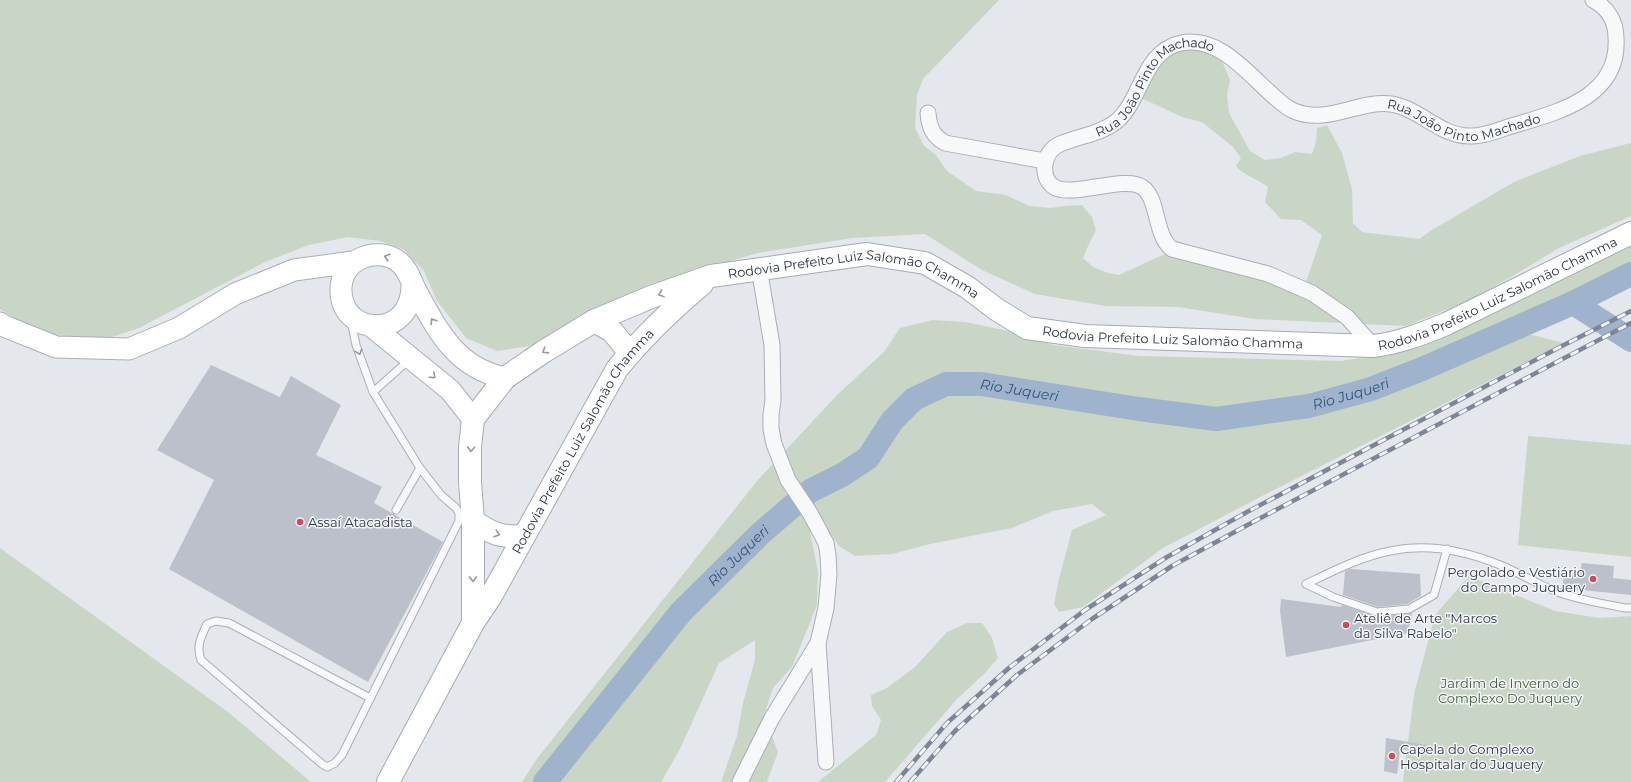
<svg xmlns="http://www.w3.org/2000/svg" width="1631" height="782" viewBox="0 0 1631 782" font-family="Montserrat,sans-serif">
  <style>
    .green { fill: #c9d6c5 }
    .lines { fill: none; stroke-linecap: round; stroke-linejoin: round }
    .river { stroke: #9fb4cc; stroke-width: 24 }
    .building { fill: #bbc0ca }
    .service-casing { stroke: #a9aeb7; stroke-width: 9 }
    .minor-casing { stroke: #a9aeb7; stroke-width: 17 }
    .secondary-casing { stroke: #a9aeb7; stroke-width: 23 }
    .primary-casing { stroke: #a3abb8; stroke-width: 24 }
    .service { stroke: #f7f8fa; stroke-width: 7 }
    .minor { stroke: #f7f8fa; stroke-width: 15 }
    .secondary { stroke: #fff; stroke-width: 21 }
    .primary { stroke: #fff; stroke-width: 22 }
    .rail-casing { stroke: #7d8696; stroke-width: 4.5 }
    .rail { stroke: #f4f6f9; stroke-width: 3; stroke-dasharray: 9; stroke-linecap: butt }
    .oneway { stroke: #959aa2 }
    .oneway2 { stroke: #9196a0 }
    .poi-dot { fill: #d1495b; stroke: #f4f6f9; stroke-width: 1.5 }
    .labels { text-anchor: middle; stroke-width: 3; stroke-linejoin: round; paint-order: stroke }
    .street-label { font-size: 13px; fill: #2b3445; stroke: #f4f6f9 }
    .poi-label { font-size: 13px; fill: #2b3445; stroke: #f4f6f9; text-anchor: start }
    .park-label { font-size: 13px; fill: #3f6138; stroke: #f4f6f9 }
    .water-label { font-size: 14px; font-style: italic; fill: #34527a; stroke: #f4f6f9 }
  </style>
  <rect width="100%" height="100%" fill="#e4e7ec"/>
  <path class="green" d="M0,0h999l-76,79 -6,16 -2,33 9,18 12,9 11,16 29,20 30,4 23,11 22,2 13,-2 18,-1 10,12 4,13 -8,16 -5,12 10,9 15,6 11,2 48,-22 70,15 65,26 20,-59 -21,-15 -20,-1 -16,-17 3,-15c-10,-8 -25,-12 -32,-21l5,-8 -8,-11 -31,-25 -20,-5 -43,-20 9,-23 30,-27h29l15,14 8,19 -3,14 2,19 21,38 15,9 16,-2 14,-6 17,2 4,-12 1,-14 10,-3 15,28 10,36 1,34 9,9 57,7 13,-9 82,-48 66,-26 51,-13v73l-72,32 -46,28 -49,27 -58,23 -152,-7 -75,-12 -74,-1 -70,-12 -53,-24 -57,-36 -73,4 -94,15 -110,32 -111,60 -40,6 -31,-13 -29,-37 -13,-30 -21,-22 -23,-8 -32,-4 -39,8 -44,17 -126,66 -33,11 -26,1 -48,-11 -32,-20z
    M1631,244v25l-64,32 -51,23 4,8 44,11 -300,152 -101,53 -80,59 -24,5 -5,-8 5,-25 13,-49 34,-15 -14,-11 -39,7 -41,17 -82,16 -38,10 -37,2 -16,-10 -18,-26 -11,12 8,39 -1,34 -25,62 -19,21 -9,28 14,36 -11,30h-46l16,-46 6,-33 12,-43v-20l-36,23 -40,88 -18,31h-139l14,-22 221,-279 80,-86 47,-43 16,-24 33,-8 32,2 43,9 45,14 86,11 202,5 61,-10z
    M1528,436l103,9v112l-113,-12z
    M0,548l228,164 83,70h-311z
    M1469,576l86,35 45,7 31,-2v166h-228l11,-88 21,-79z
    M967,623h15l10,15 6,20 -13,15 -28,26 -72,83h-67l58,-47 5,-15 -9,-14 -1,-11 16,-7 28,-21 32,-35z"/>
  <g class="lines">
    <g class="river">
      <path d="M1573,303l58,37"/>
      <path id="s1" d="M545,782l136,-170 79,-78 50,-43 32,-16 26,-17 24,-37 22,-22 32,-15h35l158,25 77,10 93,-13 62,-17 51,-20 151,-66 58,-29"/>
    </g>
  </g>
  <path class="building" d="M211,365l69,32 11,-21 50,29 -25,50 66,32 -8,16 69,39 -75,140 -199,-113 45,-89 -57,-30z
    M1582,563l32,3 -1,12 18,2v15l-69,-7 2,-13 15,1z
    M1350,569l70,5 1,22 -14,8 -29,3 -35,-12 2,-24z
    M1281,599l60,8 1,-2 35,12 35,-4 -4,20 -122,24 -6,-46z
    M1386,738l40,7 -1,4 -25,1 -3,24 -13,-3z"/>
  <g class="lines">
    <defs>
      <path id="service" d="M351,321l5,24 17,47 47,76 -24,42
        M373,392l36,-32
        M1306,584c27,-13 54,-27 84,-33 37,-8 76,0 110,14 20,8 40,21 60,28 21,7 44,11 65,15h6
        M1306,584l27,13 44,15 32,-3 25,-14 13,-46
        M370,698l-141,-75 -13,-2 -9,3c-6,13 -11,22 -6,36l121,104 5,3 8,-4 7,-8 117,-234v-8l-3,-5 -15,-13 -21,-27"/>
      <g id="minor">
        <path d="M928,113c1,14 5,23 17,30l100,18"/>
        <path id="s2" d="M1373,346l-26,-29 -35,-24 -44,-19 -96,-25c-18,-14 -13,-51 -30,-62 -17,-12 -70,11 -88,0 -15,-10 -11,-36 6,-43 10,-4 21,-7 31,-10 9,-3 19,-7 26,-13 25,-22 26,-70 64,-78 36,-7 63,26 87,48 8,7 16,16 26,20 33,14 64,-11 97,-7 28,4 49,32 78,32 15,1 31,-7 46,-11 43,-13 105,-28 101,-87 0,-16 -8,-30 -23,-38"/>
        <path d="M818,643l8,119"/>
        <path d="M740,782l32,-64 46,-75 8,-35 3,-34 -1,-19 -2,-12 -16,-30 -22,-33 -14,-36 -3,-15v-14l2,-15 -1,-55 -13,-77"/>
      </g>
      <path id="secondary" d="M412,284c1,57 -73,53 -71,4 1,-29 36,-43 58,-26 9,7 12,19 17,29 22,40 40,77 89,87
        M0,323l4,3 52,21 73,2 50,-21 56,-34 59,-24 59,-8
        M370,325l80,65 23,29"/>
      <g id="primary">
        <path d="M594,321l18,10 18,22"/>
        <path d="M473,521c18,12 28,17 50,15"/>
        <path id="s3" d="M473,623v-102l-3,-39v-35l3,-28 32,-41 38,-26 51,-31 57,-24 60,-21 156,-22 58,9 42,24 29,22 31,19 58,8 288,10c26,-3 49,-12 73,-22l185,-91"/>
        <path id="s4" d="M388,782l85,-159 18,-27 126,-227c25,-31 54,-59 85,-85"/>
      </g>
    </defs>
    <use href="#service" class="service-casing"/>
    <use href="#minor" class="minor-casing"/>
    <use href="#secondary" class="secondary-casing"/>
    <use href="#primary" class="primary-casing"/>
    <use href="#service" class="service"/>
    <use href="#minor" class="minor"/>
    <use href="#secondary" class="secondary"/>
    <use href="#primary" class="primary"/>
    <defs>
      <path id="rail" d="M896,782l51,-59 63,-56 75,-57 82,-53 80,-45 313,-165 71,-36
        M910,782l45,-51 62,-56 75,-56 80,-53 81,-44 378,-199"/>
    </defs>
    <use href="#rail" class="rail-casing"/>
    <use href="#rail" class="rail"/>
  </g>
  <defs><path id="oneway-chevron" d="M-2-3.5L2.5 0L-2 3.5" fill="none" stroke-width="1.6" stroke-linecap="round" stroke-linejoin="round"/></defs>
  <g class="oneway">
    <use href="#oneway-chevron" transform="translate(387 257) rotate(-162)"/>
    <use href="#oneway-chevron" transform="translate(661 294) rotate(161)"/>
    <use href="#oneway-chevron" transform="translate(433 321) rotate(-122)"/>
    <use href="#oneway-chevron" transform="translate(545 351) rotate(148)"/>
    <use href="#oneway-chevron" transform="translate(433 376) rotate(42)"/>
    <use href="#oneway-chevron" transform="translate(471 449) rotate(93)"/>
    <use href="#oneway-chevron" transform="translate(497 534) rotate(17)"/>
    <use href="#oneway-chevron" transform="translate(473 579) rotate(90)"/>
  </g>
  <use class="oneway2" href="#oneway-chevron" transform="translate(359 352) rotate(70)"/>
  <g class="poi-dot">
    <circle cx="300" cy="522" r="4"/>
    <circle cx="1593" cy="579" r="4"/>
    <circle cx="1346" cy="625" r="4"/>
    <circle cx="1392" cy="756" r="4"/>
  </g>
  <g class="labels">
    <g class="street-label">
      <text dy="5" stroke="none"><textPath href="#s2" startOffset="559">Rua João Pinto Machado</textPath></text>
      <text dy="5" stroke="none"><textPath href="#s2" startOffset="919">Rua João Pinto Machado</textPath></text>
      <text dy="5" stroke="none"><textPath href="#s3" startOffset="635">Rodovia Prefeito Luiz Salomão Chamma</textPath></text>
      <text dy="5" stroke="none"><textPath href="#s3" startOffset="1307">Rodovia Prefeito Luiz Salomão Chamma</textPath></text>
      <text dy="5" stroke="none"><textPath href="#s3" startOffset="971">Rodovia Prefeito Luiz Salomão Chamma</textPath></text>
      <text dy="5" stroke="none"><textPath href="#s4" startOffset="393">Rodovia Prefeito Luiz Salomão Chamma</textPath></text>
    </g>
    <g class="poi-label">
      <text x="308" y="527">Assaí Atacadista</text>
      <text x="1585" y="577" text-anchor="end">Pergolado e Vestiário<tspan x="1585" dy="15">do Campo Juquery</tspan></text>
      <text x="1354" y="623">Ateliê de Arte "Marcos<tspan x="1354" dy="15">da Silva Rabelo"</tspan></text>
      <text x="1400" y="754">Capela do Complexo<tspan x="1400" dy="15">Hospitalar do Juquery</tspan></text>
    </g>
    <g class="park-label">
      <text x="1510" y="688">Jardim de Inverno do<tspan x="1510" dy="15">Complexo Do Juquery</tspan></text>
    </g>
    <g class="water-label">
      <text dy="5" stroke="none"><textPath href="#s1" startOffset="646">Rio Juqueri</textPath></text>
      <text dy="5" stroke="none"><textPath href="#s1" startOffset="982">Rio Juqueri</textPath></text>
      <text dy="5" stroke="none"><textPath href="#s1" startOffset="298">Rio Juqueri</textPath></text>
    </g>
  </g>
</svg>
